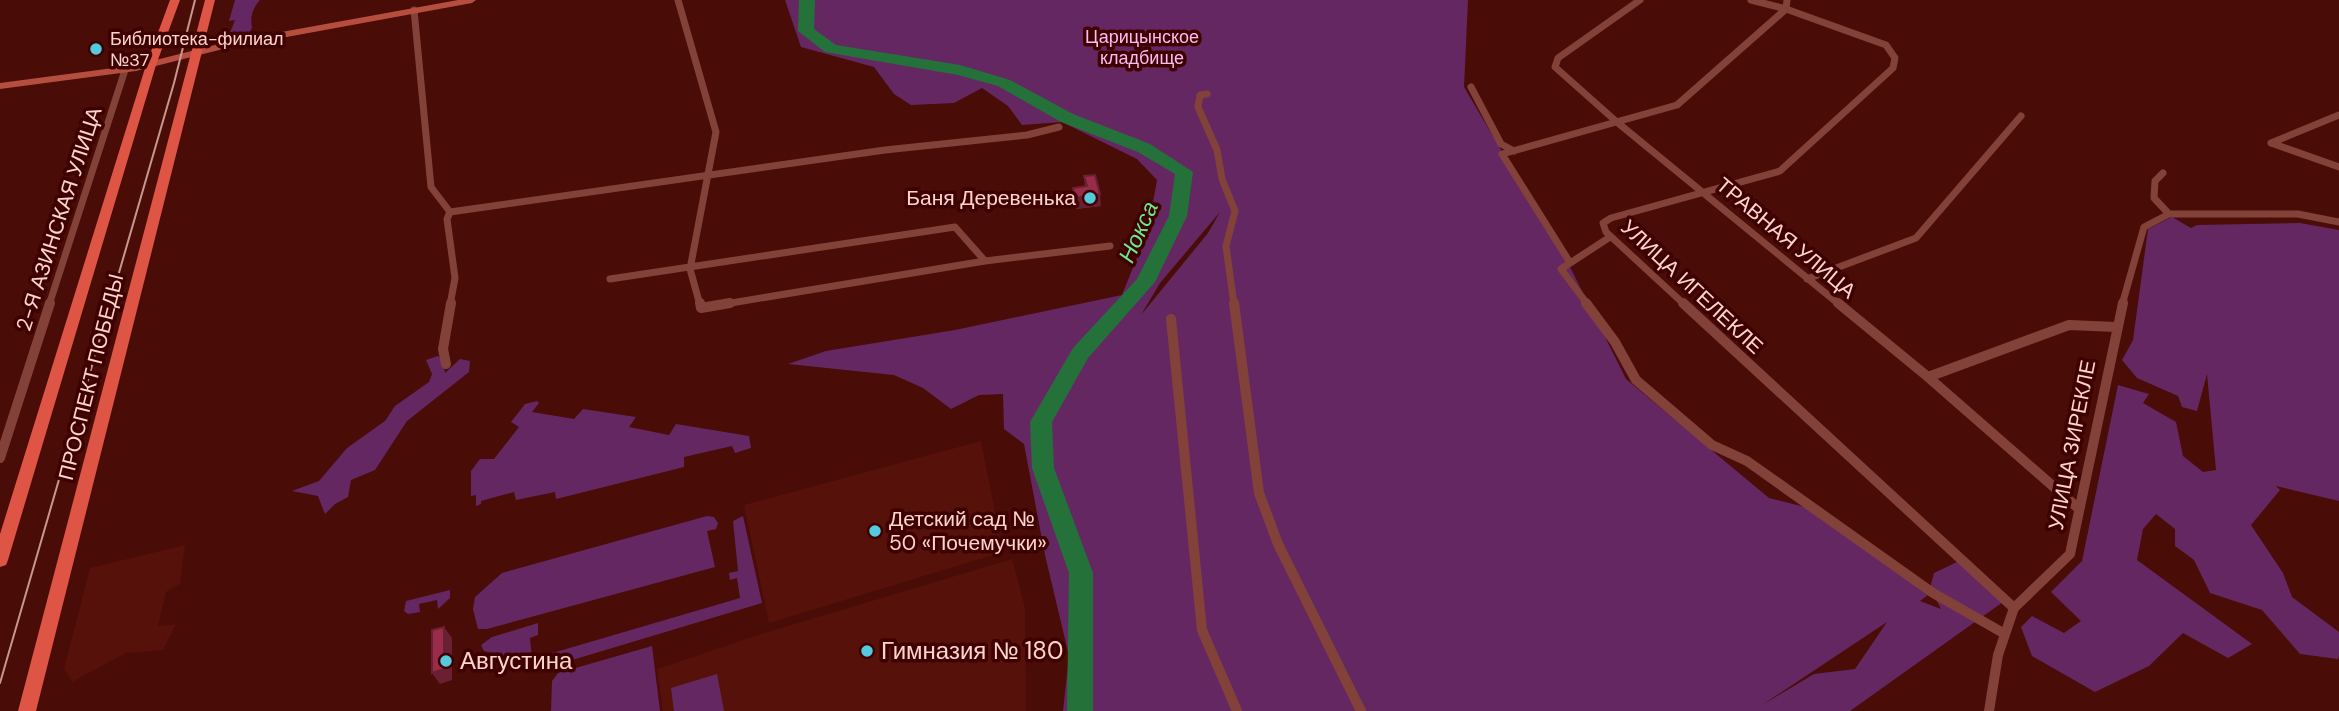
<svg xmlns="http://www.w3.org/2000/svg" width="2339" height="711" viewBox="0 0 2339 711" font-family="'DM Sans',sans-serif">
  <style>
    .built { fill: #56110a }
    .green { fill: #652762; fill-rule: evenodd }
    .lines { fill: none; stroke-linecap: round; stroke-linejoin: round }
    .river { fill: #24723a; fill-rule: evenodd }
    .street-far1 { stroke: #834239; stroke-width: 7 }
    .street { stroke: #834239; stroke-width: 10 }
    .secondary { fill: #b64e40; fill-rule: evenodd }
    .primary { fill: #de5545; fill-rule: evenodd }
    .tram { stroke: #c69891; stroke-width: 2 }
    .wall { fill: #84263e }
    .shaded-wall { fill: #6b1f32 }
    .building { fill: #992c48; stroke: #6b1f32; stroke-width: 2 }
    .poi-dot { fill: #54cadd; stroke: #3e0100; stroke-width: 2.5 }
    .labels { text-anchor: middle; stroke-width: 7; stroke-linejoin: round; paint-order: stroke }
    .far-park-label { font-size: 18px; fill: #fbbbf5; stroke: #3e0100 }
    .far-poi-label { font-size: 18px; fill: #fdd5ce; stroke: #3e0100; text-anchor: start }
    .poi-label { font-size: 21px; fill: #fdd5ce; stroke: #3e0100; text-anchor: end }
    .street-label { font-size: 21px; fill: #fdd5ce; stroke: #3e0100 }
    .water-label { font-size: 23px; font-style: italic; fill: #6ae98a; stroke: #3e0100 }
    .near-poi-label { font-size: 24px; fill: #fdd5ce; stroke: #3e0100; text-anchor: start }
  </style>
  <rect width="100%" height="100%" fill="#490c07"/>
  <path class="built" d="M981,441l22,111 -234,71 -25,-118z
    M185,545l-5,39 -14,8 -8,34 18,-2 -13,26 -37,3 -54,29 -8,-13 26,-101z
    M1012,559l13,49 1,103h-363l-6,-42 104,-35z"/>
  <path class="green" d="M235,0h25c-8,9 -10,17 -8,28l-5,9 -16,3 -3,-2 7,-18 -6,1z
    M785,0h683l-4,87 106,180 56,112 143,119 40,10 119,87 -8,6 21,8 -11,-21 4,-15 23,-11 46,40 -153,109h-787l6,-55 -24,-101 -21,-111 -20,-15 -1,-35 -24,1 -28,14 -28,-21 -29,-13 -106,-11 38,-13 129,-21 167,-35 26,-65 9,-50 -20,-21 -75,-37 -40,3 -14,-19 -26,-18 -28,15 -43,2 -17,-11 -20,-27 -73,-20zM1220,212l-12,21 -67,82 19,-32zM1887,622l-32,47 -41,5 -52,31z
    M2172,217l19,11 6,-3 103,-2 39,7v271l-63,-15 4,4 -29,35 32,48 9,24 47,35v24l-1,3 -38,-5 -38,-44 -52,-17 -16,-33 -19,-14v-17l-19,-15 -13,15 -6,31 115,84 -24,14 -45,-25 -34,33 -54,26 -63,-36 -11,-29 11,-11 32,17 17,-12 -30,-29 31,-31 36,-176 31,9 -6,9 33,19 7,34 20,16 13,-2 -9,-96 -10,37 -15,-4 -4,-11 -41,-18 -15,-18 11,-20 15,-111z
    M438,356l5,5 2,12 15,-14 10,2 -1,11 -62,49 -32,49 -24,10 -3,17 -13,7 -10,10 -7,-18 -26,-5 27,-10 28,-33 38,-27 10,-15 34,-24 3,-8 -6,-14z
    M537,401l2,2 -7,9 42,7 9,-10 53,8 -7,10 40,8 7,-11 73,12 2,12 -16,5 -3,-7 -48,11v10l-128,32 -1,-7 -39,8 -2,-8 -33,9v3l-5,2v-11l-5,1v-25l9,-12h14l25,-32 -8,-5 14,-18z
    M707,516l7,1 4,6 -2,6 -9,2 8,36 -228,62h-9l-5,-20 2,-12 27,-24z
    M743,516l19,87 -213,64 -65,-16 -3,-6 11,-8 46,-14v12l-8,3 2,21 208,-61 -3,-20 -7,2 -1,-7 9,-2 -5,-50z
    M450,590v8l-12,11 -1,-9 -18,4 1,8 -12,2 -4,-3 2,-10z
    M652,646l8,65h-109l1,-30 6,-8z
    M717,674l7,37h-50l-3,-23z"/>
  <g class="lines">
    <path class="river" d="M799,0h16l-1,29 22,16 124,20 50,15 63,34 77,30 43,28 -6,44 -32,66 -67,76 -36,64 2,46 39,105v138h-26l2,-138 -37,-105 -2,-46 43,-74 64,-69 32,-63 6,-42 -37,-22 -77,-30 -63,-36 -40,-11 -133,-23 -27,-21z"/>
    <path class="street-far1" d="M678,0l38,132 -26,137 10,36
      M1640,0l-82,58 -3,9 63,56 222,182
      M414,10l17,177 19,25
      M1471,87l30,57 13,7
      M1207,94l-7,1 -2,12 19,43 5,29 13,32 -9,35 8,59
      M2271,143l68,-28
      M2271,143l68,24
      M2163,173l-8,8 -1,17 15,16
      M450,212l435,-62 142,-15 32,-8
      M450,212l-3,7 8,59 -5,27
      M1569,261l-67,-107 175,-49 109,-96 1,-9
      M610,279l345,-52 30,34
      M1807,279l109,-41 105,-122
      M49,305l76,-235
      M719,305l266,-44 125,-15
      M1588,305l-27,-36 49,-32
      M1685,305l-79,-73 -3,-9 8,-5 169,-47 113,-103 2,-10 -9,-13 -100,-36 -35,-9
      M2122,305l22,-78 25,-13h129l41,8"/>
    <path class="street" d="M700,303l1,5 29,-5
      M1234,303l25,190 19,51 83,167
      M1586,303l29,39 21,38 76,65 35,16 186,132 72,41
      M1683,303l331,305
      M1838,303l90,74 150,131
      M1171,319l31,311 35,81
      M446,364l-3,-15 8,-46
      M1928,377l141,-52 47,2
      M0,458l50,-155
      M1989,711l9,-56 16,-47 56,-54 53,-251"/>
    <path class="secondary" d="M458,0h18l-4,3 -245,45 -91,23 -136,18v-6l136,-18 91,-23z"/>
    <path class="primary" d="M170,0h10l-24,65 -148,495 -2,5 -6,2v-33l146,-469z
      M205,0h10l-179,711h-18z"/>
    <path class="tram" d="M0,683l174,-600 21,-83"/>
  </g>
  <path class="wall" d="M1084,176l17,30 -25,3 -3,-10v-11l12,-2z"/>
  <path class="shaded-wall" d="M1100,194l1,12 -25,3 -1,-11z
    M444,627l8,11v42l-12,4 -8,-11z"/>
  <path class="building" d="M1095,175l5,19 -25,4 -2,-10 14,-2 -3,-10z
    M444,627v42l-12,4v-43z"/>
  <g class="poi-dot">
    <circle cx="96" cy="49" r="7"/>
    <circle cx="1090" cy="198" r="7"/>
    <circle cx="875" cy="531" r="7"/>
    <circle cx="867" cy="651" r="7"/>
    <circle cx="446" cy="661" r="7"/>
  </g>
  <g class="labels">
    <g class="far-park-label">
      <text x="1142" y="43">Царицынское<tspan x="1142" dy="21">кладбище</tspan></text>
    </g>
    <g class="far-poi-label">
      <text x="110" y="45">Библиотека-филиал<tspan x="110" dy="21">№37</tspan></text>
    </g>
    <g class="poi-label">
      <text x="1076" y="205">Баня Деревенька</text>
      <text x="889" y="526" text-anchor="start">Детский сад №<tspan x="889" dy="24">50 «Почемучки»</tspan></text>
    </g>
    <g class="street-label">
      <text transform="translate(59 219) rotate(-72)" y="7">2-Я АЗИНСКАЯ УЛИЦА</text>
      <text transform="translate(1786 238) rotate(40)" y="7">ТРАВНАЯ УЛИЦА</text>
      <text transform="translate(1692 287) rotate(43)" y="7">УЛИЦА ИГЕЛЕКЛЕ</text>
      <text transform="translate(91 377) rotate(-76)" y="7">ПРОСПЕКТ ПОБЕДЫ</text>
      <text transform="translate(2072 445) rotate(-79)" y="7">УЛИЦА ЗИРЕКЛЕ</text>
    </g>
    <g class="water-label">
      <text transform="translate(1138 232) rotate(-66)" y="8">Нокса</text>
    </g>
    <g class="near-poi-label">
      <text x="881" y="659">Гимназия № 180</text>
      <text x="460" y="669">Августина</text>
    </g>
  </g>
</svg>
